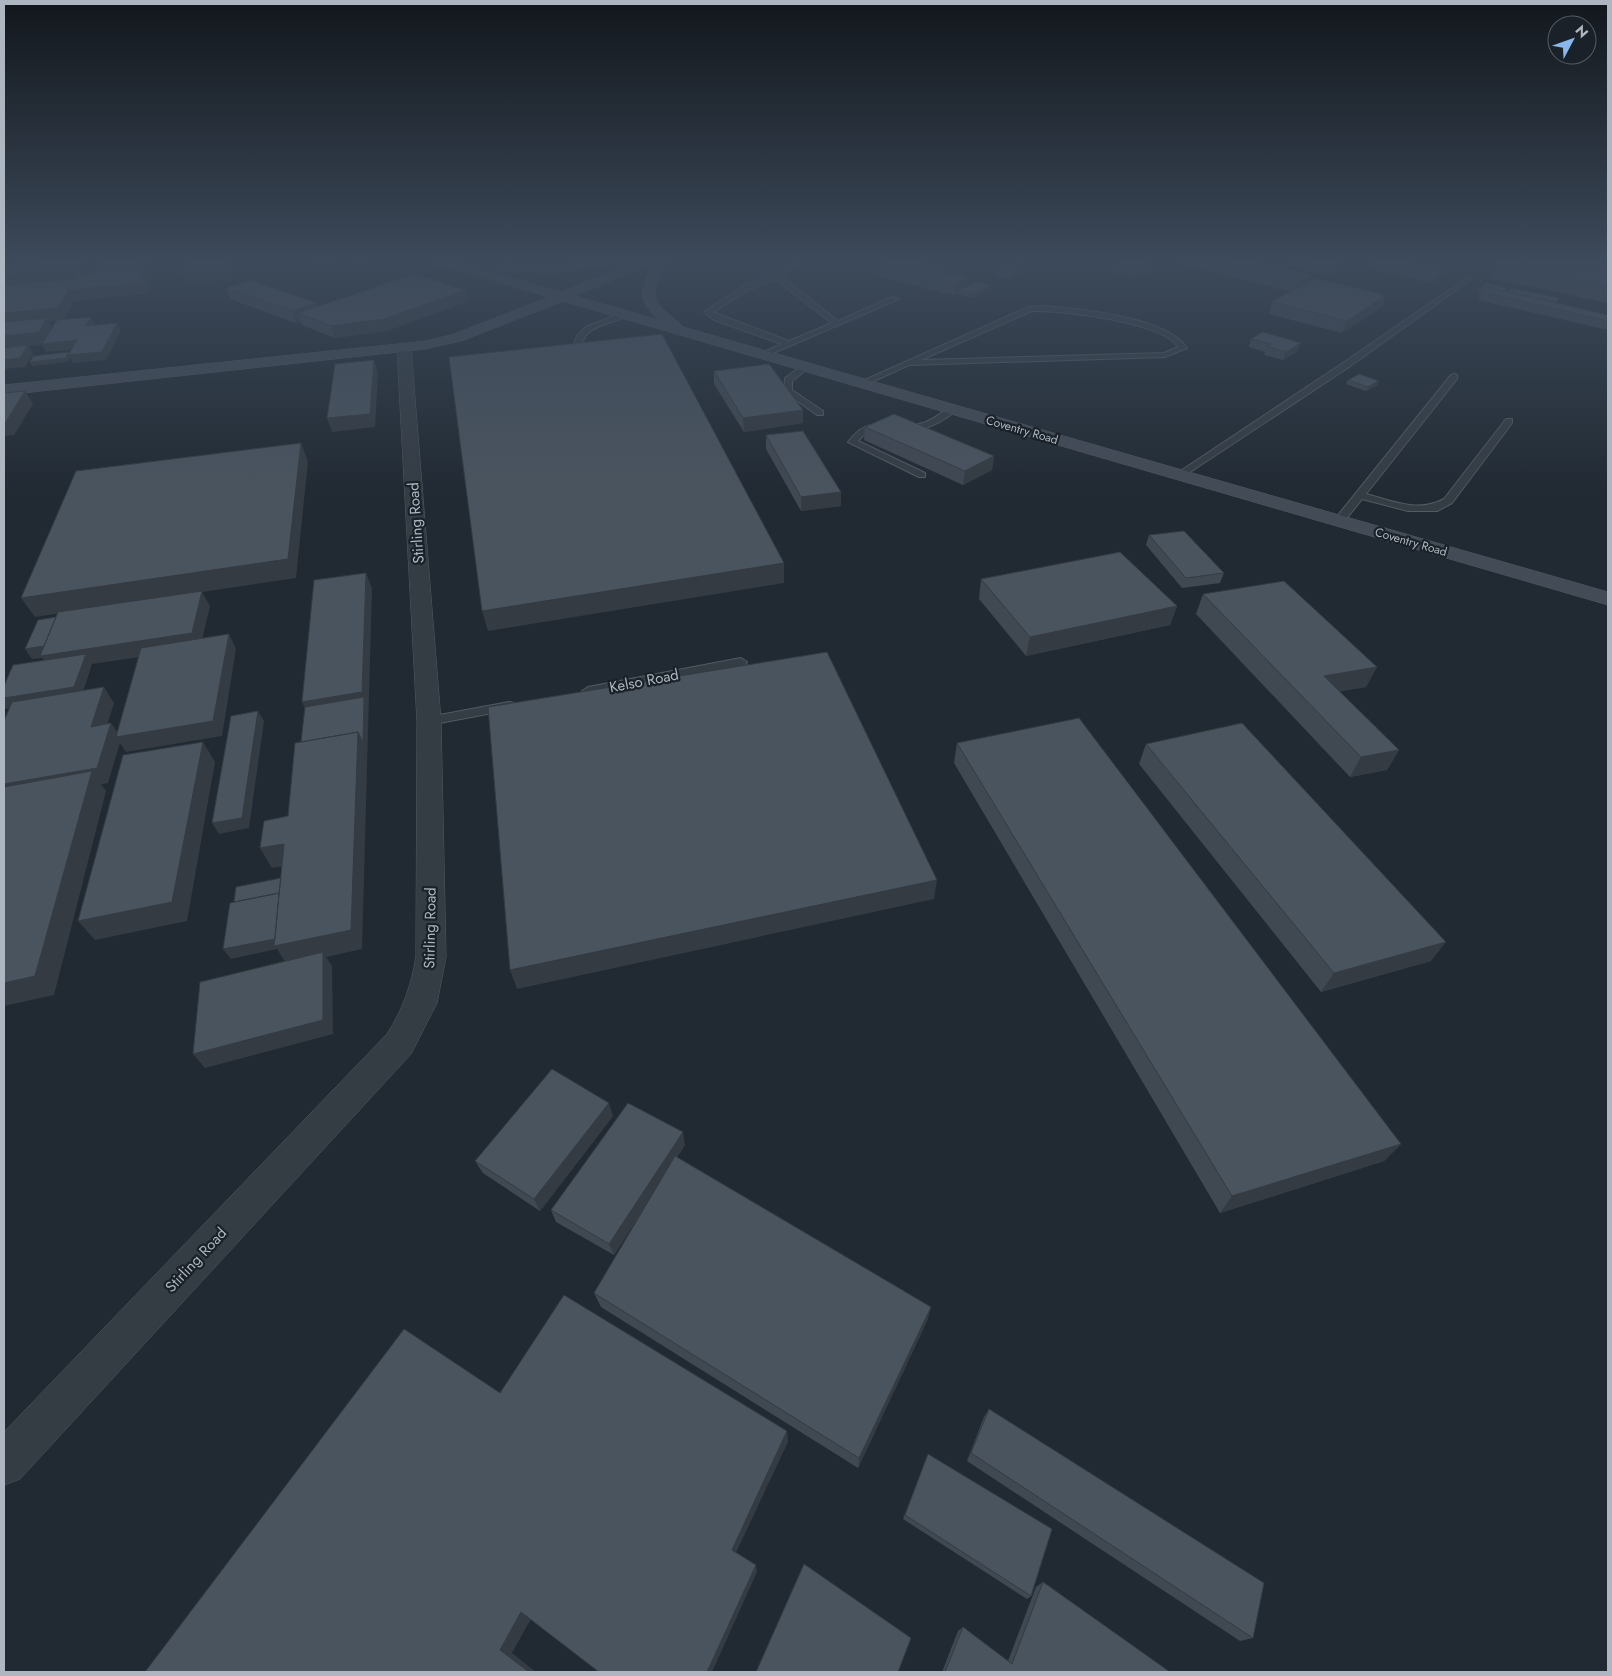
<svg xmlns="http://www.w3.org/2000/svg" width="1612" height="1676" viewBox="0 0 1612 1676" font-family="Jost,sans-serif">
  <style>
    .lines { fill: none; stroke-linecap: round; stroke-linejoin: round }
    .lane-casing { stroke: #525a62; stroke-width: 2 }
    .street-casing { stroke: #525a62; stroke-width: 1 }
    .secondary-casing { stroke: #525a62; stroke-width: 1 }
    .lane { fill: #343c44; fill-rule: evenodd }
    .street { fill: #343c44; fill-rule: evenodd }
    .secondary { fill: #434b56; fill-rule: evenodd }
    .wall { fill: #404852 }
    .shaded-wall { fill: #343b42 }
    .building { fill: #4a545f; stroke: #343b42 }
    .labels { text-anchor: middle; stroke-width: 4.5; stroke-linejoin: round; paint-order: stroke }
    .far-street-label { font-size: 12px; fill: #aeb7c1; stroke: #1a2128 }
    .street-label { font-size: 15px; fill: #aeb7c1; stroke: #1a2128 }
  </style>
  <rect width="100%" height="100%" fill="#212a33"/>
  <g class="lines">
    <defs>
      <path id="lane" d="M802,260l2,3 -23,13 57,45 54,-24 7,2 -135,58h-3v-4l21,-9 -68,-24 -10,-8 39,-26zM775,279l57,44 -43,18 -76,-29 36,-22z
        M1468,277l5,1 -124,89 -168,111 -8,-2 170,-113z
        M1044,306c36,3 123,11 143,42l-22,9 -256,8 -44,20 -7,-2 170,-76zM1032,311c29,-1 131,11 146,36l-14,6 -243,7z
        M621,313l7,2c-12,8 -29,8 -40,18 -9,8 -8,29 -25,27l-1,-2 10,-9 5,-13 9,-9z
        M803,365l7,2 -18,14v9l31,21v4h-6l-33,-24 1,-13z
        M1454,374l3,1v4l-91,115c27,7 52,19 78,5l62,-80h6v4l-60,80 -15,8h-29l-46,-12 -19,24h-8v-4l116,-144z
        M950,407l7,2c-9,9 -24,18 -37,20 -21,2 -46,-8 -62,12l67,32v4h-6l-71,-35c23,-32 46,-11 75,-19 10,-3 19,-11 27,-16z
        M741,658l6,4 -2,3 -157,30 -6,-4 6,-4z
        M509,702l5,1 2,3 -2,3 -85,16 -7,-4 7,-4z"/>
      <path id="street" d="M404,345l7,4 30,372 5,236 -9,46 -26,51 -391,425 -16,6v-53l383,-398c16,-25 24,-48 29,-77l1,-236 -20,-372z"/>
      <path id="secondary" d="M430,260h19l112,32 81,-32h25c-8,18 -21,35 -2,51 6,5 13,10 18,16l925,265v13l-1045,-304 -99,39 -38,9 -422,46v-10l422,-44 28,-7 95,-37 -117,-34zM653,264c-13,25 -17,36 6,56l-84,-24z
        M594,260h38l-6,4 -73,8 -54,-1 -6,-4 6,-4 54,1z"/>
    </defs>
    <use href="#lane" class="lane-casing"/>
    <use href="#street" class="street-casing"/>
    <use href="#secondary" class="secondary-casing"/>
    <use href="#lane" class="lane"/>
    <use href="#street" class="street"/>
    <use href="#secondary" class="secondary"/>
  </g>
  <path class="wall" d="M305,260h36l-19,5z
    M342,260h42l-28,4z
    M1179,260h70l61,20 76,15 -4,12 -40,26 -73,-19 3,-12 18,-11 -112,-28z
    M1289,260h61l-7,4 -1,3 -14,8 -25,-6v-2l-16,-3z
    M1608,260v43l-118,-25 7,-15z
    M1370,261l75,9 -3,7 -10,6 -65,-15z
    M1153,263l-2,8 -16,7 -23,-6 2,-8z
    M879,265l70,3v5l18,4 -1,10 25,1 -19,10 -14,-4 1,-1 -5,2 -76,-19z
    M995,272l27,1 -11,6 -17,-3z
    M226,288l92,18 150,-5 -81,30 -52,7 -33,-13 -1,-3 -5,1 -66,-24z
    M1479,289l80,9 -3,5 52,12v15l-130,-30 3,-7h-3z
    M1251,339l47,12 -15,9 -19,-5 1,-3 -16,-5z
    M714,371l89,39v13l-59,9 -30,-48z
    M1348,380l30,5 -12,6 -20,-7z
    M865,427l129,29 -2,14 -29,15 -99,-45z
    M766,435l75,57v14l-40,5 -35,-62z
    M1149,535l75,38 -4,10 -38,5 -36,-43z
    M981,579l196,27 -7,19 -144,31 -47,-57z
    M1203,594l174,73 -11,20 -27,4 60,59 -12,20 -37,7 -154,-163z
    M957,743l444,401 -17,17 -164,52 -266,-450z
    M1146,744l285,217 -110,31 -182,-228z
    M613,1116l-73,95 -57,-38 -8,-12z
    M685,1145l-8,12 254,150 -4,14 -69,147 -257,-161 -7,-14 47,-80 -27,42 -58,-33 -5,-12z
    M989,1409l264,229 -13,3 -273,-180 17,-44z
    M928,1454l103,142 -4,3 -124,-80z
    M1043,1582l127,90h-228l16,-41 5,-4 45,34 28,-74z"/>
  <path class="shaded-wall" d="M18,260h75l-8,1 4,8 -7,12 -78,6v-12l16,-12z
    M143,260h15l-2,4h-9l-3,8 -43,3 -4,-7z
    M229,260h8l-6,19 -45,4 -4,-12z
    M321,260h20l-19,5z
    M355,260h29l-28,4z
    M1342,260h8l-7,4 -1,3 -14,8 3,-8z
    M1153,263l-2,8 -16,7 1,-8z
    M147,268l5,11 -6,15 -72,7 -10,19 -15,1 5,9 23,10 4,9 -35,3 -4,-7 -13,1 4,8 -8,13 -21,2v-56l65,-23z
    M949,268l-1,11 -6,-7z
    M1022,269v4l-11,6 1,-4z
    M1445,270l-3,7 -10,6 4,-7z
    M1312,275l-4,11 -12,7 4,-12z
    M967,277l-1,12 -7,2v2l-5,2 1,-12z
    M991,285v3l-19,10 1,-4z
    M465,290l3,11 -81,30 -52,7 -4,-12z
    M1386,295l-4,12 -40,26 5,-12z
    M317,303l4,12 -23,-2 3,9 -5,1 -4,-12z
    M91,317l4,8 -10,1z
    M117,323l4,8 -15,29 -33,3 -3,-5 -2,4 -36,4 -2,-4 39,-10 1,3z
    M1301,343l-3,8 -15,9 3,-8z
    M374,360l4,13 -3,54 -43,5 -5,-14z
    M1379,381l-1,4 -12,6 2,-4z
    M25,391l8,13 -19,31 -10,1v-14z
    M803,410v13l-59,9 -1,-14z
    M301,443l7,18 -12,117 -94,14 8,14 -10,42 -108,16 -11,34 -75,11 -2,-3v-8l47,-27 -9,-13 -10,1 -7,-10 177,-57 -167,25 -14,-19z
    M994,456l-2,14 -29,15 2,-14z
    M841,492v14l-40,5v-14z
    M784,563v20l-296,48 -6,-20z
    M366,573l6,15 -10,361 -36,8 6,9 1,68 -128,34 -12,-14 94,-89 -10,-16 -46,10 -8,-10 57,-50 78,-167 -49,-15 -7,-15z
    M1177,606l-7,19 -144,31 4,-19z
    M229,634l7,15 -14,87 -96,16 -6,-9 -12,40 -7,1 5,7 -52,204 -50,11v-222l107,-61 9,13z
    M1377,667l-11,20 -52,9 10,-20z
    M104,687l10,16 -12,39 -11,-15z
    M258,711l6,10 -15,107 -30,6 -7,-11z
    M203,742l12,20 -28,159 -92,19 -17,-19z
    M1399,750l-12,20 -37,7 11,-20z
    M284,844l12,20 -24,4 -12,-20z
    M937,880l-3,19 -417,90 -7,-19z
    M1446,942l-15,19 -110,31 13,-19z
    M609,1103l4,13 -73,95 -6,-12z
    M683,1132l2,13 -71,110 -5,-11z
    M1401,1144l-17,17 -164,52 12,-17z
    M931,1307l-4,14 -69,147 1,-10z
    M787,1431l1,11 -54,115 -2,-7z
    M756,1565l1,7 -45,100h-5z
    M521,1612l11,5 -20,36 24,19h-7l-29,-22z"/>
  <path class="building" d="M61,260h21l-6,9 -72,6v-11z
    M118,260h25l-3,4 -43,4 4,-7z
    M186,260h43l-2,7 -45,4z
    M890,260h24l35,8 -7,4 25,5 -12,6 -76,-18z
    M1125,260h15l13,3 -17,7 -22,-6z
    M1214,260h35l63,15 -12,6z
    M1308,260h36l-13,7 -26,-6z
    M1372,260h29l44,10 -9,6 -66,-15z
    M1501,260h107v26l-111,-23z
    M1006,266l16,3 -10,6 -17,-3z
    M147,268l-7,15 -71,7 -11,18 -54,5v-28l71,-6 2,-5z
    M414,274l51,16 -81,29 -53,7 -33,-13z
    M1314,278l72,17 -39,26 -75,-19z
    M250,280l67,23 -25,8 -66,-23z
    M977,281l14,4 -18,9 -14,-3z
    M1486,283l22,5 -4,3 -16,-4 -3,3 -6,-1z
    M1488,287l120,28v6l-126,-29z
    M1512,288l47,10 -3,4 -48,-10z
    M91,317l-6,9 32,-3 -15,29 -34,3 9,-15 -35,4 15,-24z
    M47,318l-8,14 -35,4v-14z
    M1263,332l38,11 -15,9 -20,-6 5,-2 -20,-5z
    M662,334l122,229 -302,48 -33,-254z
    M28,345l-8,13 -16,2v-12z
    M69,352l-3,6 -36,4 3,-6z
    M374,360l-4,54 -43,4 8,-54z
    M769,364l34,46 -60,8 -29,-47z
    M1359,374l20,7 -11,6 -20,-7z
    M25,391l-19,31h-2v-29z
    M894,414l100,42 -29,15 -100,-44z
    M803,431l38,61 -40,5 -35,-62z
    M301,443l-13,116 -267,39 55,-127z
    M1184,531l40,42 -38,5 -37,-43z
    M1120,552l57,54 -147,31 -49,-58z
    M366,573l-4,119 -60,10 12,-122z
    M1284,581l93,86 -53,9 75,74 -38,7 -158,-163z
    M202,591l-10,42 -152,23 18,-44z
    M56,617l-12,29 -19,3 13,-29z
    M229,634l-16,87 -97,16 25,-89z
    M827,652l110,228 -427,90 -22,-263z
    M86,654l-12,33 -70,11v-12l9,-21z
    M104,687l-13,40 20,-4 -14,45 -93,16v-63l8,-19z
    M364,697l-1,45 -5,-10 -57,10 4,-35z
    M258,711l-16,107 -30,5 19,-107z
    M1079,718l322,426 -169,52 -275,-453z
    M1242,723l204,219 -112,31 -188,-229z
    M358,732l-7,198 -77,16 10,-102 -24,4 4,-27 24,-5 7,-73z
    M203,742l-31,160 -94,19 45,-166z
    M92,771l-57,205 -31,7v-196z
    M281,878l-2,15 -45,9 2,-15z
    M279,893l-4,46 -52,10 7,-46z
    M323,952v68l-130,34 7,-72z
    M552,1069l57,34 -75,96 -59,-38z
    M628,1103l55,29 -74,112 -58,-34z
    M675,1156l256,151 -72,151 -265,-165z
    M564,1295l223,136 -55,119 24,15 -49,107h-108l-78,-60 -21,38 29,22h-384l259,-343 96,64z
    M989,1409l275,174 -11,55 -282,-185z
    M928,1454l124,75 -21,67 -126,-81z
    M804,1564l107,74 -13,34h-142z
    M1043,1582l127,90h-225l18,-45 49,37z"/>
  <linearGradient id="sky" x2="0" y2="1"><stop stop-color="#12171c"/><stop offset="0.53" stop-color="#3d4a5b"/><stop offset="1" stop-color="#3d4a5b" stop-opacity="0"/></linearGradient>
  <rect width="1612" height="494" fill="url(#sky)"/>
  <g class="labels">
    <g class="far-street-label">
      <text transform="translate(1022 430) rotate(16)" y="4">Coventry Road</text>
      <text transform="translate(1411 542) rotate(16)" y="4">Coventry Road</text>
    </g>
    <g class="street-label">
      <text transform="translate(416 523) rotate(-94)" y="5">Stirling Road</text>
      <text transform="translate(644 681) rotate(-11)" y="5">Kelso Road</text>
      <text transform="translate(430 928) rotate(-89)" y="5">Stirling Road</text>
      <text transform="translate(196 1260) rotate(-47)" y="5">Stirling Road</text>
    </g>
  </g>
  <rect width="1612" height="1676" fill="none" stroke="#aeb7c1" stroke-width="10"/>
  <g transform="translate(1572 40) rotate(49)"><circle r="24" fill="#1a2128" stroke="#555d65"/>
  <path d="M0-4L9 19L0 12L-9 19Z" fill="#89b6eb"/>
  <text y="-8" font-size="14" font-weight="bold" text-anchor="middle" fill="#aeb7c1">N</text>
  </g>
</svg>
